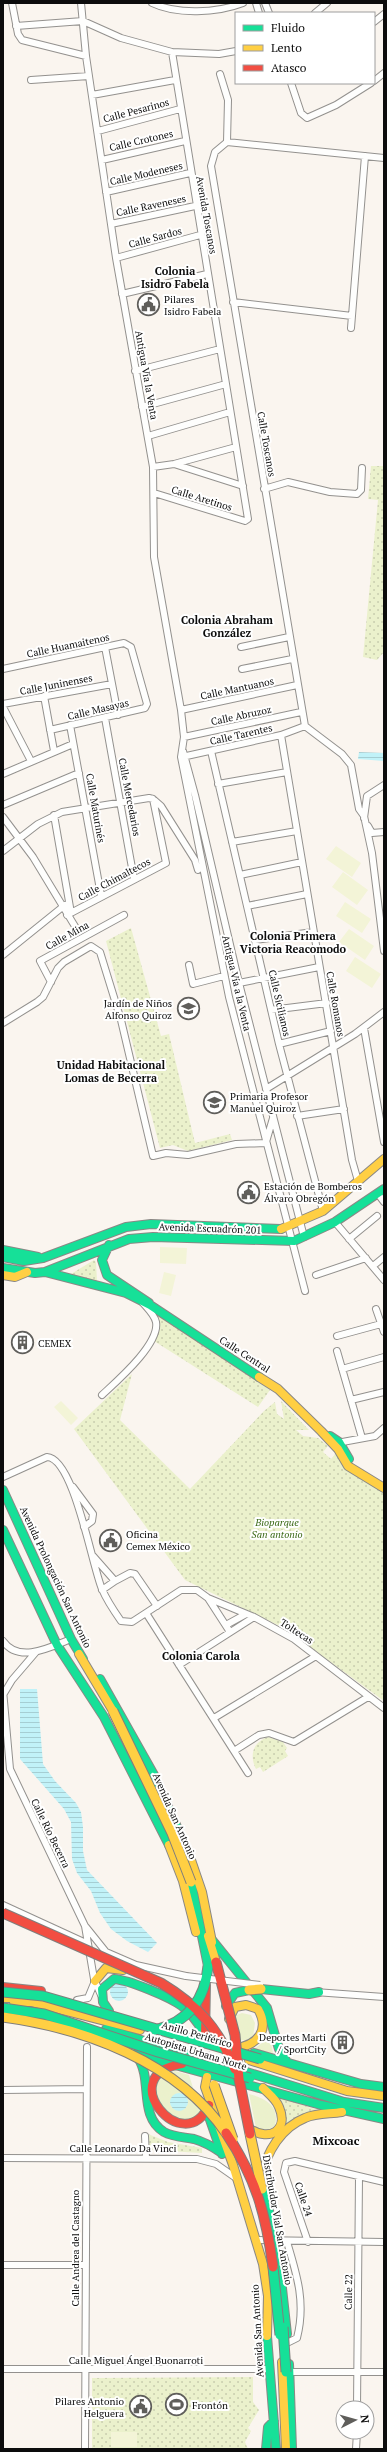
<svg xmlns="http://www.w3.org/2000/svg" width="387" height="2452" viewBox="0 0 387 2452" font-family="'PT Serif',serif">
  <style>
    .grass { fill: #ebf1cc }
    .park { fill: url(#park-dots) }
    .pitch { fill: #f3f4d7 }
    .water { fill: url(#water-rules) }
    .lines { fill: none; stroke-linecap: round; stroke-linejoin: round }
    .primary-tunnel { stroke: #d6d2cd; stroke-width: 9; stroke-dasharray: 9 4.5; stroke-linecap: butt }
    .street-casing { stroke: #93918e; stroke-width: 8 }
    .fast-casing { stroke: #8a8885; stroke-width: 10 }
    .slow-casing { stroke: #8a8885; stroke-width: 10 }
    .jam-casing { stroke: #8a8885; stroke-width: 10 }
    .street { stroke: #fefefd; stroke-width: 6 }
    .fast { stroke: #16e098; stroke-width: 8 }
    .slow { stroke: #ffcf43; stroke-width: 8 }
    .jam { stroke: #f24e42; stroke-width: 8 }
    .street-bridge-casing { stroke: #93918e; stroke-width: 8; stroke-linecap: butt }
    .fast-bridge-casing { stroke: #807e7c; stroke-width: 11; stroke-linecap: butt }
    .slow-bridge-casing { stroke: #807e7c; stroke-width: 11; stroke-linecap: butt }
    .jam-bridge-casing { stroke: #807e7c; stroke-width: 11; stroke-linecap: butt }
    .street-bridge { stroke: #fefefd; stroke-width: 6 }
    .fast-bridge { stroke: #16e098; stroke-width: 9 }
    .slow-bridge { stroke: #ffcf43; stroke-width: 9 }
    .jam-bridge { stroke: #f24e42; stroke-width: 9 }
    .labels { text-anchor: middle; stroke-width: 4; stroke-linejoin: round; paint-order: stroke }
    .street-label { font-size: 10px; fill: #0c0c0c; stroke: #fff }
    .poi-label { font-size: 10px; fill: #0c0c0c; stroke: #fff; text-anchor: start }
    .park-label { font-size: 10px; font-style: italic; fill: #3a6916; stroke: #fff }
    .neighbourhood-label { font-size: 11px; font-weight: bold; fill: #0c0c0c; stroke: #fff }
    .quarter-label { font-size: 12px; font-weight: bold; fill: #0c0c0c; stroke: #fff }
  </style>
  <defs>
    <pattern id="park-dots" width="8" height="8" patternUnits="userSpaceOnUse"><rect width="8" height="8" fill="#ebf1cc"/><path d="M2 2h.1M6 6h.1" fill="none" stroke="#c8cdae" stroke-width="1.8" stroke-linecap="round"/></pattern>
    <pattern id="water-rules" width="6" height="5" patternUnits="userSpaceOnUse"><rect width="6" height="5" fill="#c1f2f8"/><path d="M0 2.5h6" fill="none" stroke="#a5ced3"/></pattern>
  </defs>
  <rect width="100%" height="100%" fill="#faf5ef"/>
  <path class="grass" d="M242,2013l9,2 4,8 -2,14 -7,3h-8l-4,-24z
    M269,2033l4,20 -19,-4 12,-9z
    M175,2071l14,4 12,38 -13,9 -20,-4c-11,-20 -24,-39 7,-47z
    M249,2094c16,4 31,12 26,31 -6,6 -11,6 -19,3z"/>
  <path class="park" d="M371,466h13v186l-7,8 -14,-3 15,-157 -10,-1z
    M131,928l30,108 8,-2 26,109 35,-9 2,6 -44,11 -15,-6 -13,3 -54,-207z
    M94,1260l2,2 1,19 -26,-7z
    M155,1313l115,77 -12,17 -104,-66 5,-12z
    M132,1374l-12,46 70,69 74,-78 11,-9 2,12 7,5 -3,-18 28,29h-13l7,6 15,2 10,8 -5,6 8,7 6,-7 9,16 38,23v210l-100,-73 -99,-48 -111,-151z
    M268,1737l15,5 4,6 -2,3 3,5 -25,16 -3,-5 -4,2c-7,-14 -3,-27 12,-32z
    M277,2097l41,13 -34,18 1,-15z
    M148,2134l20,8 34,6v5l-53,-3z
    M253,2377v25l6,8 -11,18 3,3 -6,11 3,7h-156v-71z"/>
  <path class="pitch" d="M336,846l25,17 -9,14 -26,-18z
    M343,872l25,18 -11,15 -25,-18z
    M345,902l26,17 -9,14 -26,-17z
    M349,929l25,17 -9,14 -26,-18z
    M355,957l26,17 -9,14 -26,-17z
    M160,1247l27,1 -1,16 -26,-1z
    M164,1272l12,3 -5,21 -12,-3z
    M61,1401l17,17 -7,7 -17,-18z
    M111,2432h26v15h-26z"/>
  <path class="water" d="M359,752l25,1v8l-26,-2z
    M20,1689h17l6,75 12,17 21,22 5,9 2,15v24l4,19 70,73 -9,9 -21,-11 -16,-12 -11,-16 -9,-22 -14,-18 -5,-14 -1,-37 -7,-13 -44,-50z
    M110 1992a9 9 0 1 1 18 0a9 9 0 1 1-18 0Z
    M170 2102a9 9 0 1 1 18 0a9 9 0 1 1-18 0Z"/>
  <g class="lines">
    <path class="primary-tunnel" d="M205,2038l1,28"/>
    <defs>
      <path id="street" d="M12,3l6,31 4,6 64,16
        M81,3l5,53 30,202 37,209 1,90 27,153 3,27 -3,20 48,240 76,294
        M152,3c25,12 65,10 91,0
        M256,3l3,10
        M265,3l4,10
        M315,13l12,-10
        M374,22l10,-8
        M16,26l67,-5 38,17 51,14 47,2 17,-3
        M220,74l8,26 -1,42
        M31,80l58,-4
        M374,81l10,-8
        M291,83l10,30 6,5 29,-13 35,-22
        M92,95l83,-15
        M98,131l82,-22
        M102,160l83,-19
        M106,192l84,-19
        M111,224l84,-18
        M116,258l84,-23
        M122,294l85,-20
        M233,302l119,14
        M351,328l14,-172
        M135,371l85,-22
        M142,407l84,-23
        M148,436l82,-24
        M174,464l69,22
        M153,467l21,-3 62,-17
        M264,489l24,-7 42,10 27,2 4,-4 1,-22
        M154,493l91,28 3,-2 -76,-467
        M105,647l13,68
        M241,647l48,-10
        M3,669l121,-26 7,4 16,57 -2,4 -95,22
        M242,669l50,-10
        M44,696l10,55
        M3,704l109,-20
        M3,707l28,54
        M181,710l116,-25
        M105,718l29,161
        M70,725l31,170
        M305,726l-94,-560 4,-14 12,-10 157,16
        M305,726l37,28 9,11 8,44 5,7 8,37 12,98
        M281,735l71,425 6,21
        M184,737l117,-25
        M183,751l12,44 44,188 65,254
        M211,751l68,293 44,167
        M182,757l99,-22 24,-9
        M3,774l70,-30
        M218,784l69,-12
        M153,799l8,7 34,54 3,10
        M3,805l76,-32
        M54,815l17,98
        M3,817l30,40 43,71
        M364,818l3,-22 17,-11
        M368,826l4,7 12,-1
        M232,842l65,-11
        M3,851l35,-27 24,-12 87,-14 4,1 13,64 -99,52
        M240,875l62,-13
        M247,906l60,-12
        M255,940l58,-8
        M3,955l62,-50
        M189,965l4,19 31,-8
        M51,982l-11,-21 84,-46
        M239,983l80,-16
        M271,1010l56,-7
        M3,1023l34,-21 6,-5 15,-29 6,-6 27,-16 9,6 21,68 32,136 13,-3 22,2 48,-11 30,-1
        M364,1028l20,114
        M279,1044l52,-13
        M266,1089l89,-55 29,-22
        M297,1116l47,-7
        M266,1142l7,-24
        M378,1194l6,8
        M335,1222l49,58
        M349,1239l28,-23
        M373,1266l11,-9
        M316,1275l50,-17
        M376,1309l8,23
        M337,1336l44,-12
        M337,1351l25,87
        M342,1369l42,-12
        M102,1395c15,-14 58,-51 54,-73 -2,-8 -9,-14 -14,-20
        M351,1400l33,-8
        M337,1443l38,-7 9,-8
        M3,1477l44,-20c27,1 45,109 55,132 5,12 12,22 19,32l11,1 49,-32h16l11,8 46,19 40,22 90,69
        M73,1487l20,27 -1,7 -8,6
        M93,1556l22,25 15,-8 5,1 22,32
        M102,1590l13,-9
        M208,1598l22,34
        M146,1613l102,160
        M226,1625l20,-11
        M3,1641c16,23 48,6 68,-2
        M179,1665l75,-48
        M3,1690l7,79 75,157 9,53 7,16
        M3,1695l9,-15 24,-28
        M214,1718l102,-62
        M234,1751l25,-16 10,-2 25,9 74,-45
        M3,1905l85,39
        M86,1927l20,25 30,13 50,11
        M315,1992l69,5
        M77,2000l11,-2 7,-17
        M3,2090l83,-1
        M145,2136l1,22
        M3,2158l194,1 19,5 20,14
        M257,2240l127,2
        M287,2242c10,33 19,61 10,96l-10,5
        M308,2242l-24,-70 2,-9 9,-2 89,21
        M3,2265h82
        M3,2369h267
        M289,2372h95
        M357,2408l2,-231
        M85,2449l2,-402
        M356,2449l1,-17"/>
      <path id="fast" d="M109,1245l-7,15 5,15 42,28
        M3,1250l35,7
        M3,1257l21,4 19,-3 83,-31 25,-3 130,5
        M3,1268l32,5 10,-1 84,-33 24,-2 141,4 41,-19 49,-33
        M45,1272l81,21 24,12 109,72
        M330,1436l9,6 10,17
        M3,1490l68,149 12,20
        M3,1530l54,115 47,72 65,128
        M100,1679l54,96 35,79
        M191,1882l17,84
        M212,1940l55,68 12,41 8,13
        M261,1989l48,5 10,-2
        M226,2006l9,-13 14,-3
        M109,2011l-6,-9 -1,-13 12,-10c15,1 56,18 68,27 10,8 17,18 23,29
        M106,2029l96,30
        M254,2053l107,31 23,3
        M135,2054l186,51 63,14
        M138,2058c15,22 0,58 26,74 9,5 20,5 30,7 11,3 19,8 28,14
        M240,2070l104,32 40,6
        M207,2111l15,43
        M264,2182l17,97 6,55
        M267,2336l9,113
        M289,2364l3,85
        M266,2449l2,-22 6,-6"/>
      <path id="slow" d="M281,1229l42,-18 61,-52
        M3,1275l12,2 12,-5
        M259,1377l19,12 43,42 17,18 10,17 36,22
        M79,1654l34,57
        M169,1845l14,36 13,51
        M189,1854l13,38 10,50
        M208,1936l8,26
        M95,1981l11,-13 17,2
        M3,1998h19
        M14,2002h17l109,28
        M229,2019l6,-12 11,-2 12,4c12,21 0,36 -22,39
        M249,2060l98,31 37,5
        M207,2077l-2,10 28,78 30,99 5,32 -1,40
        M250,2129c20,13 39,1 29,-22 -3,-8 -10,-13 -16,-19
        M262,2176c4,-24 20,-49 43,-58 11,-5 25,-4 37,-6
        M282,2362l4,87"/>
      <path id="jam" d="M3,1987l38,4
        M205,2038l1,-53
        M182,2064c-71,10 2,97 27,41"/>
    </defs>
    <use href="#street" class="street-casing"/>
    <use href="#fast" class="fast-casing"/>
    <use href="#slow" class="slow-casing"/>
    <use href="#jam" class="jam-casing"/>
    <use href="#street" class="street"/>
    <use href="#fast" class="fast"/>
    <use href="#slow" class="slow"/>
    <use href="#jam" class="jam"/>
    <defs>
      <path id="street-bridge" d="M186,1976l74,9"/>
      <path id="fast-bridge" d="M3,1992l40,4 217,63
        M3,2008l41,6 114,38 92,26
        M155,2030c33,-8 50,-30 53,-64
        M273,2267l7,68
        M283,2327l3,45"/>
      <path id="slow-bridge" d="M113,1711l59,122 19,49
        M249,1990l12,-1
        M3,2017c81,11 175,45 223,116
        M214,2085l19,54
        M250,2134l12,55"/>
      <path id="jam-bridge" d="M3,1913l158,70c38,23 57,45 74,86
        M216,1962l19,73 4,44 11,55
        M226,2133c30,45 40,82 47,134"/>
    </defs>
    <use href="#street-bridge" class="street-bridge-casing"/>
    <use href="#fast-bridge" class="fast-bridge-casing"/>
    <use href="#slow-bridge" class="slow-bridge-casing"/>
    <use href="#jam-bridge" class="jam-bridge-casing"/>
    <use href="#street-bridge" class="street-bridge"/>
    <use href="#fast-bridge" class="fast-bridge"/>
    <use href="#slow-bridge" class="slow-bridge"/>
    <use href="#jam-bridge" class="jam-bridge"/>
  </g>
  <defs>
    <symbol id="civic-ring" viewBox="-11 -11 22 22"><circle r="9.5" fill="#fff" stroke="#5f5e5b" stroke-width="1.5"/><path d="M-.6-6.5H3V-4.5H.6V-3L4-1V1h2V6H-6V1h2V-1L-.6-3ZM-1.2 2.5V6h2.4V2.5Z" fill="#5f5e5b"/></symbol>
    <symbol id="school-ring" viewBox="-11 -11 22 22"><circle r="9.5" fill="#fff" stroke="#5f5e5b" stroke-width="1.5"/><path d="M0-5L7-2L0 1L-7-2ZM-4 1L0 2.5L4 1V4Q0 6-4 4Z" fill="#5f5e5b"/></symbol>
    <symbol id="building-ring" viewBox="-11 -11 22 22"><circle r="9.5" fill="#fff" stroke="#5f5e5b" stroke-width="1.5"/><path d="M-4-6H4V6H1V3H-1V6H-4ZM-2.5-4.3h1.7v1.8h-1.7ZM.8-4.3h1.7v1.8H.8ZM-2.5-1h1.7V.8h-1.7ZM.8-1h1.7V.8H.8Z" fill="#5f5e5b"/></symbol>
    <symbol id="stadium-ring" viewBox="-11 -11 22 22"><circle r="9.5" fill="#fff" stroke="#5f5e5b" stroke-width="1.5"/><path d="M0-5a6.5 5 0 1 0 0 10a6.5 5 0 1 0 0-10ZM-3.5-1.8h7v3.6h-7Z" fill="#5f5e5b"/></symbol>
  </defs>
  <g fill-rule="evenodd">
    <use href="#civic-ring" x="136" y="292" width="25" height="25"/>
    <use href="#school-ring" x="176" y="996" width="25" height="25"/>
    <use href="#school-ring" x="202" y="1090" width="25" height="25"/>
    <use href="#civic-ring" x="236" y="1180" width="25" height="25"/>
    <use href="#building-ring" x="10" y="1330" width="25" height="25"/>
    <use href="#civic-ring" x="98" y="1528" width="25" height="25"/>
    <use href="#building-ring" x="330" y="2030" width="25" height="25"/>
    <use href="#stadium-ring" x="164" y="2392" width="25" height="25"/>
    <use href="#civic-ring" x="128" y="2394" width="25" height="25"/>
  </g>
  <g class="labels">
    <g class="street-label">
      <text transform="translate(136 110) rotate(-15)" y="4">Calle Pesarinos</text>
      <text transform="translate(141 140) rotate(-13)" y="4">Calle Crotones</text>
      <text transform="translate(146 173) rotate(-13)" y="4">Calle Modeneses</text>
      <text transform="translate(151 205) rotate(-12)" y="4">Calle Raveneses</text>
      <text transform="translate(207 215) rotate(80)" y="4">Avenida Toscanos</text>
      <text transform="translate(155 237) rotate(-15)" y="4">Calle Sardos</text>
      <text transform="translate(147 375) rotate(80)" y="4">Antigua Vía la Venta</text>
      <text transform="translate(267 444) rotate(80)" y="4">Calle Toscanos</text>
      <text transform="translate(202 498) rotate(17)" y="4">Calle Aretinos</text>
      <text transform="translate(68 645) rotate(-12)" y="4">Calle Huamaitenos</text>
      <text transform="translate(56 684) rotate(-11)" y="4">Calle Juninenses</text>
      <text transform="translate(237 688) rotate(-12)" y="4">Calle Mantuanos</text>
      <text transform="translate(98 709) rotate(-13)" y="4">Calle Masayas</text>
      <text transform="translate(241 715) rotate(-12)" y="4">Calle Abruzoz</text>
      <text transform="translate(241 734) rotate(-13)" y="4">Calle Tarentes</text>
      <text transform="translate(130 797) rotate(79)" y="4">Calle Mercedarios</text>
      <text transform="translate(96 808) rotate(80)" y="4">Calle Maturinés</text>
      <text transform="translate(114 879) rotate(-28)" y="4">Calle Chimaltecos</text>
      <text transform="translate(67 935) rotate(-29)" y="4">Calle Mina</text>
      <text transform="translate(237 983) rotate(77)" y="4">Antigua Vía a la Venta</text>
      <text transform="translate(280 1003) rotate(77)" y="4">Calle Sicilianos</text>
      <text transform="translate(336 1004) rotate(80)" y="4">Calle Romanos</text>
      <text transform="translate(210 1228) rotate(2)" y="4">Avenida Escuadrón 201</text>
      <text transform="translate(245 1354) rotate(33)" y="4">Calle Central</text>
      <text transform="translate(56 1577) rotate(65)" y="4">Avenida Prolongación San Antonio</text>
      <text transform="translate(297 1631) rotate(33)" y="4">Toltecas</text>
      <text transform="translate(175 1816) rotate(66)" y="4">Avenida San Antonio</text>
      <text transform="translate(51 1833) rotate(64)" y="4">Calle Río Becerra</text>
      <text transform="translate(197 2034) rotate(16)" y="4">Anillo Periférico</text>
      <text transform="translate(196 2051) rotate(17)" y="4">Autopista Urbana Norte</text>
      <text x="123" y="2152">Calle Leonardo Da Vinci</text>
      <text transform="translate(304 2199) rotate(71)" y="4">Calle 24</text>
      <text transform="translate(278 2220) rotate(80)" y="4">Distribuidor Vial San Antonio</text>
      <text transform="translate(75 2248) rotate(-90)" y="4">Calle Andrea del Castagno</text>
      <text transform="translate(348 2292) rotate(-89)" y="4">Calle 22</text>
      <text transform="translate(257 2331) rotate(-93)" y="4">Avenida San Antonio</text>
      <text x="136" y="2364">Calle Miguel Ángel Buonarroti</text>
    </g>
    <g class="poi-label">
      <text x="164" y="303">Pilares<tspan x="164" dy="12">Isidro Fabela</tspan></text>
      <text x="172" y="1007" text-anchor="end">Jardín de Niños<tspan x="172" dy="12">Alfonso Quiroz</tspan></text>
      <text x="230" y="1100">Primaria Profesor<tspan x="230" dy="12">Manuel Quiroz</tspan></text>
      <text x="264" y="1190">Estación de Bomberos<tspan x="264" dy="12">Álvaro Obregón</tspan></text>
      <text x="38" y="1347">CEMEX</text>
      <text x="126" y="1538">Oficina<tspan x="126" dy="12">Cemex México</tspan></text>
      <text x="326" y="2041" text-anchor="end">Deportes Marti<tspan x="326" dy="12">/ SportCity</tspan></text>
      <text x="124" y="2405" text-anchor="end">Pilares Antonio<tspan x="124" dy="12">Helguera</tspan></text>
      <text x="192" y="2409">Frontón</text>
    </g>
    <g class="park-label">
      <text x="277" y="1526">Bioparque<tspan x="277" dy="12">San antonio</tspan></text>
    </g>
    <g class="neighbourhood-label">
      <text x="175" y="275">Colonia<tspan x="175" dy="13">Isidro Fabela</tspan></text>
      <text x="227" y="624">Colonia Abraham<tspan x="227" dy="13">González</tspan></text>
      <text x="293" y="940">Colonia Primera<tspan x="293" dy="13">Victoria Reacomodo</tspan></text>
      <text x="111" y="1069">Unidad Habitacional<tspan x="111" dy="13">Lomas de Becerra</tspan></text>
      <text x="201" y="1660">Colonia Carola</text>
    </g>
    <g class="quarter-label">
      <text x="336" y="2145">Mixcoac</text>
    </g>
  </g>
  <rect width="387" height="2452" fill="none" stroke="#0c0c0c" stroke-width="8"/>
  <rect x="235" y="12" width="140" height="72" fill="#ffffff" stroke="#9e9e9e"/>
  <rect x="243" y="25" width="20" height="6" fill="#16e098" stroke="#9e9e9e"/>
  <text x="271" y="32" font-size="12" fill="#0c0c0c">Fluido</text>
  <rect x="243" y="45" width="20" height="6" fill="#ffcf43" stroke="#9e9e9e"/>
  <text x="271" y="52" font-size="12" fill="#0c0c0c">Lento</text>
  <rect x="243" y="65" width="20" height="6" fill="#f24e42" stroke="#9e9e9e"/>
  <text x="271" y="72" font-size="12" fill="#0c0c0c">Atasco</text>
  <g transform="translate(355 2420) rotate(84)"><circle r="19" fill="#ffffff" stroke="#9e9e9e"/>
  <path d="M0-3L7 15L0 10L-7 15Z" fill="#5f5e5b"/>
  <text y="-6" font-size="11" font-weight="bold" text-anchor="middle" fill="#0c0c0c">N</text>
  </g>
</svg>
